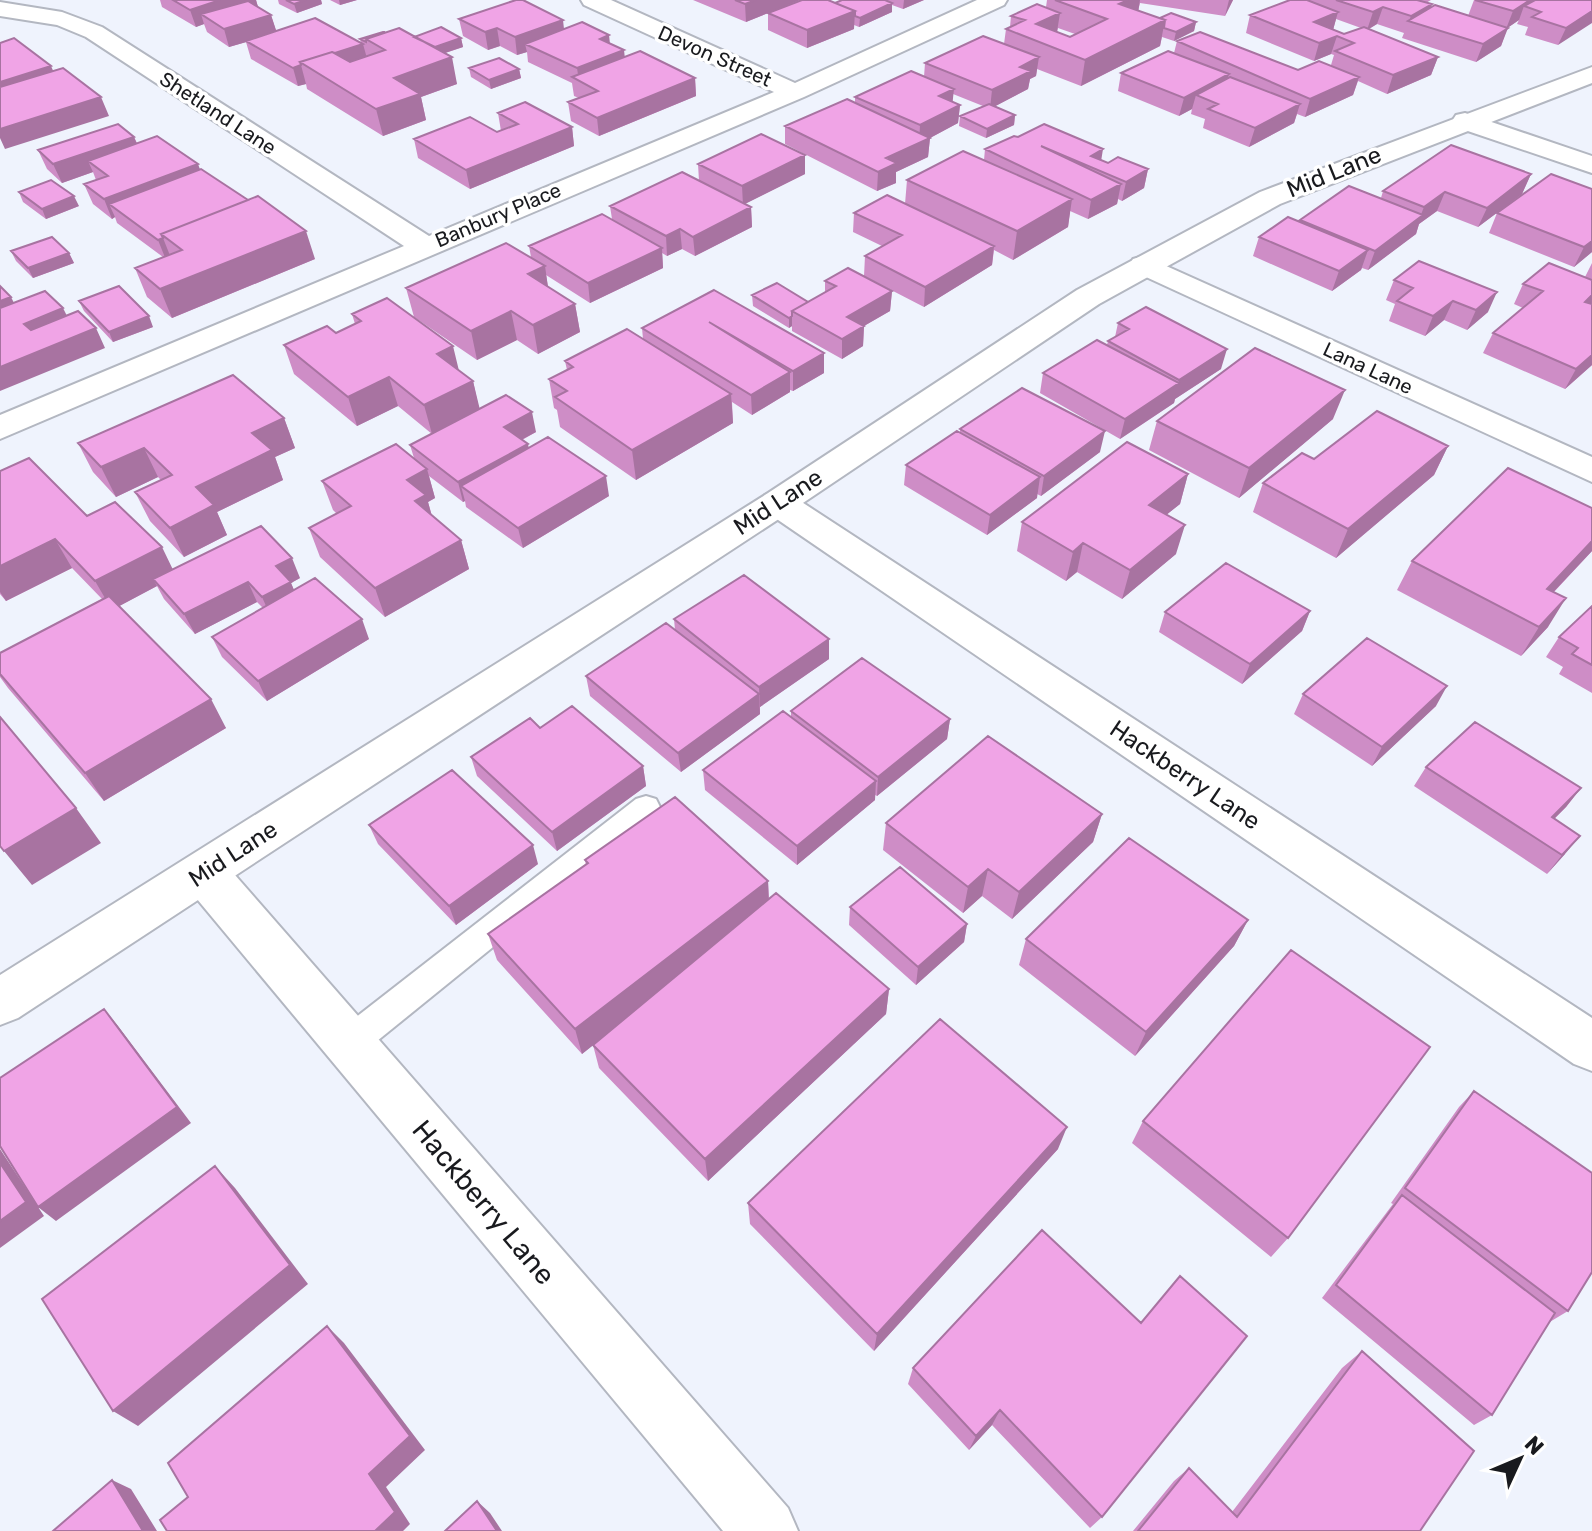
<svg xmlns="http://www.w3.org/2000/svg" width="1592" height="1531" viewBox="0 0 1592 1531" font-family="Rubik,sans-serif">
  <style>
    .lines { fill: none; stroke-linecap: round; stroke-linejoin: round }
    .service-casing { stroke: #b3b7c1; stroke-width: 4 }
    .minor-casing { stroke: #b3b7c1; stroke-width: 4 }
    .tertiary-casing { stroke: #b3b7c1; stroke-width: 4 }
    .service { fill: #fff; fill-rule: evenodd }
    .minor { fill: #fff; fill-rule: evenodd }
    .tertiary { fill: #fff; fill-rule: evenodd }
    .wall { fill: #ce8dc6; fill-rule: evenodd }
    .shaded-wall { fill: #a873a1 }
    .building { fill: #f0a4e6; stroke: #a873a1; stroke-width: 2 }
    .labels { text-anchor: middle; stroke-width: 7; stroke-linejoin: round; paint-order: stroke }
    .far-street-label { font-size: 20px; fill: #191a1e; stroke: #fff }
    .street-label { font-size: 24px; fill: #191a1e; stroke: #fff }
    .near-street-label { font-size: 28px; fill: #191a1e; stroke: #fff }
  </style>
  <rect width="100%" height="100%" fill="#eff3fd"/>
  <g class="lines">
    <defs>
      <path id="service" d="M646,796l10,3 4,8 -4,8 -295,239 -12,4 -12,-4 -4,-11 4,-11 299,-233z"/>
      <path id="minor" d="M581,0h30l184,83 182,-83h30l-3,5 -200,92 -804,342v-24l404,-169 -318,-209 -29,-12 -57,-9v-14l62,10 40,15 327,209 345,-144 -190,-87z
        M1465,113l127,43v17l-136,-46 -4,-6 4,-6z
        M1144,256l448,201v25l-459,-211 -4,-6 4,-6z
        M778,491l13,4 801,523v53l-18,-7 -809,-553 -5,-8 5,-8z
        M204,854l17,5 567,649 10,23h-75l-536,-644 -6,-14 6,-14z"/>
      <path id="tertiary" d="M1592,67v16l-312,121 -181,100 -308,207 -773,507 -18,7v-50l765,-480 312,-205 183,-98z"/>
    </defs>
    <use href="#service" class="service-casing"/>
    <use href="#minor" class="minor-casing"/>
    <use href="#tertiary" class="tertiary-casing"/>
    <use href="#service" class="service"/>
    <use href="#minor" class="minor"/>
    <use href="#tertiary" class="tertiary"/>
  </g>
  <path class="wall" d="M160,0h96l2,7 13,8 5,16 85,12 -1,-4 25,-7 30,5 46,1 2,9 -18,6 12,31 -36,13 5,23 -43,16 -76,-47 -1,-5 -8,2 -47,-27 -5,-17 -17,5 -22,-15 -3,-8 -8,3 -34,-20z
    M278,0h43l1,4 -25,9 -18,-9z
    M330,0h27l-17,5z
    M693,0h107l-24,10 59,-7 7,-3h82l-21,9 -11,-4v7l-33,15 -5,-2v4l-47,19 -39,-18v-17l-22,9z
    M1047,0h186l-8,16 -85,-13 -2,8 22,7 36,4 -2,9 -20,10 -12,-4 -2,9 -79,40 -44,-17 -1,7 -6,3 -2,10 -33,17 20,9 -1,10 -28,13 -27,-12 1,-10 23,-10 -30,-12 -1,8 8,3 -2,18 -28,15 -2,19 -32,15v11l-19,8 -92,-47v-18l70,-23v-6l69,-20 1,-14 79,-19 2,-15 4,-2 1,-11 35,-9zM1058,28l17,6 -5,3 -13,-5z
    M1290,0h141l-5,3 6,1 -2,4 38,8 6,-16h118l-34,45 -33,-10 3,-8 -11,-3 2,-4 -12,8 -6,18 -25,16 -74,-24 2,-5 -27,-9 -8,5 69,28 -7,18 -44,19 -29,-13 -5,14 -48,22 -8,-3 -3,9 -45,24 -46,-19 2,-9 -14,-5 1,-5 -13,7 -61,-25 3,-18 53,-20 3,-12 121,29 33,-5 3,-10 -3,-1 -17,7 -68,-28 4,-18zM1336,19l25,9 -17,6 -11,-4z
    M459,19l105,10 46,14 15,14 70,21 1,18 -97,40 -28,-15 -3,-19 11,-4 -5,-2 -2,-13 -44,-21 -1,-10 -10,3 -17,-9 -12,4 -25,-14z
    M469,68l50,1 2,9 -30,11 -20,-12z
    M498,113l74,14 2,19 -104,43 -52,-31 -4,-19 83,-7 4,-1z
    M134,137l3,6 63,26 115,90 -143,59 -25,-21 -12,-29 28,-11 -46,-34 -2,-6 -3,2 -19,-15 -9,-20 12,-4 -3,-8 -31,11 -15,-14 -9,-19z
    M1018,137l90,26 40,6 -4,19 -22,13 -4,-2 -1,5 -29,15 -18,-8 -2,16 -55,33 -19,-10 -2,15 -68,42 -60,-31 1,-20 17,-10 -29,-14 1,-19 51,-9 2,-24 77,-20 1,-11z
    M698,164l107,10 -61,30 7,3 1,20 -57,29 -13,-7 -15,7 -5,-3 1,15 -73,35 -44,-28 2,12 27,17 5,28 -42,22 -21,-14 -40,20 -63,-43 -8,-29 125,-31 -2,-11 83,-27 -2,-13 89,-25z
    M1531,174l-9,20 -44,33 -41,-16 -18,13 -3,10 -48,36 -6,-2 -1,2 -29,21 -79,-35 6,-19 40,-15 1,-2 81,-22 2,-7z
    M1592,189v63l-18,15 -85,-34 8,-20z
    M19,192l60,14 -33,13 -23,-17z
    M11,251l58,2 5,10 -41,15 -17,-17z
    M1592,263v102l-27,24 -82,-36 10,-20 30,-25 -9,-4 9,-20 62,-7z
    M1394,280l94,32 -21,18 -23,-10 -19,16 -36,-15 6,-17 -9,-4z
    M825,281l67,10 -2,20 -26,15 -1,20 -21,13 -50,-28v-5l-3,2 -36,-22 -1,-11 56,7 17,-9z
    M79,301l74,26 -40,15 -29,-31z
    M352,314l107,57 14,10 6,28 57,23 -14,8 6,8 81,48 -86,52 -57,-41 -1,-6 -2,1 -34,-26 6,22 -7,4 4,14 29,24 8,29 -84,48 -65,-60 -11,-29 28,-14 -4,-4 -11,-29 92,-23 -4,-13 22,-11 -34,-28 -41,20 -63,-52 -10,-29 52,-12 19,-9z
    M1118,323l103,46 -46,30 -1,4 -54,36 -80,-46 3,-20 64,-28 1,-4 7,-4z
    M642,328l182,25v20l-31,18 -3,-1v2l-38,23 -20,-13 1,21 -97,57 -76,-53 -3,-17 -3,-2 -5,-29 18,-9 -2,-9 78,-22z
    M284,418l11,30 -20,9 8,23 -66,32 10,23 -43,22 -34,-36 -15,-29 26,-12 -3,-3 -42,20 -23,-25 -15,-29z
    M1333,419l-94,79 -90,-48 8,-29z
    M960,429l140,23 -59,44 -4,-2v4l-50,37 -83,-50 2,-20 54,-32z
    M1448,446l-14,29 -98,83 -83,-46 10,-29 51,-24z
    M0,471l87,45 86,53 127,9 -9,5 3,7 75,49 -102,62 -45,-44 -10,-20 51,-29 -6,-6 -62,32 -31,-35 -7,-13 -38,20 107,122 -122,73 -96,-113 -8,-11v-24l102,-54 -30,-31 -66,33 -6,-7z
    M1188,474l-8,30 -14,11 10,39 -54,45 -45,-27 -11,9 -49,-30 5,-29z
    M1592,551l-38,41 -6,35 -27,29 -124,-66 15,-29z
    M1592,606v87l-33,-19 4,-7 -17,-10 13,-20z
    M1310,611l-8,20 -60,53 -83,-52 6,-20z
    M674,619l155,40 -69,48v7l-79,58 -91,-76 -4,-20 89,-46z
    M1303,694l133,12 -64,60 -78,-52z
    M791,711l159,8 -3,20 -70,57 -2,-1v5l-78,65 -92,-75 -2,-20 88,-54z
    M540,728l103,38 3,20 -89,65 -80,-75 -6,-19z
    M1426,767l155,21 -15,19 -12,12 11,35 -18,20 -133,-88z
    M1102,814l-9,28 -81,77 -30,-23 -19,17 -80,-63 3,-27z
    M369,825l169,39 -82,61 -78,-81z
    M585,860l183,21 1,18 120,90 -3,25 -178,167 -109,-113 -6,-23 -11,9 -85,-94 -9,-26 98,-69z
    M850,907l117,17 -3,18 -48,43 -67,-60z
    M1248,920l-14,26 -99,110 -116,-91 7,-26z
    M1474,1091l94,220 -20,12 -56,92 -18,10 -152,-127 71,-94 -2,-1 68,-96z
    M1143,1121l145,117 -17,19 -139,-114z
    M1058,1149l-184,202 -124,-127 -2,-21z
    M1042,1230l60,287 -12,11 -98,-103 -23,25 -61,-66 5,-16z
    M1362,1351l58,180h-287l41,-50 15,-13 43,44 110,-144z"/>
  <path class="shaded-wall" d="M220,0h36l2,7 -57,7 3,10 -8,3 -6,-17z
    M306,0h15l1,4 -25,9 -3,-9z
    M339,0h18l-17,5z
    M756,0h44l-54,22 -1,-18z
    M904,0h20l-21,9z
    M1128,0h12l-3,19 -18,-15z
    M1229,0h4l-8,16z
    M1530,0h20l-26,6 -5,14 -13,9 7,-18z
    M892,3v9l-33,15 1,-9z
    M1432,4l-7,18 -16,-1 2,-5z
    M1383,7l-6,17 -10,6 6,-18z
    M855,11l-1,18 -47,19v-18z
    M1592,11v12l-34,22 8,-17z
    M1338,12l-5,18 -24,10 5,-18z
    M1060,13l-4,25 -20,-14z
    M271,15l6,18 -48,14 -5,-18z
    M563,20l2,18 -40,6 2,8 -10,3 -2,-18z
    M1165,20l-5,26 -79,40 4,-26z
    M1196,22l-2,9 -20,10 2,-9z
    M497,28l3,18 -12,4 -3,-18z
    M1508,28l-7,18 -25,16 7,-18z
    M609,35l2,18 -11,-14z
    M1337,36l-6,18 -17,7 5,-18z
    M461,38l2,9 -27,9 -1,-9z
    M363,44l5,18 -65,2z
    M624,50l2,18 -47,13 -2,-13z
    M452,57l5,27 -36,13 5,23 -43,16 -7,-27 18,-31z
    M1039,57l-3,19 -6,3 -2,10 -38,20 2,-19 28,-23z
    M1438,57l-7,18 -44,19 6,-19z
    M301,65l5,19 -8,2 -5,-18z
    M51,66l8,18 -59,19v-21z
    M519,69l2,9 -30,11 -2,-9z
    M1229,74l-5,18 -28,3 -4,14 -13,7 5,-18z
    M1359,77l-6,18 -48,22 5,-18z
    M695,78l1,18 -97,40 -2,-18z
    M954,89l-2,18 -13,-11z
    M101,97l8,19 -104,33 -5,-11v-9z
    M1300,104l-6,19 -45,24 6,-19z
    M960,105l-2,18 -28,15 -2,19 -32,15v11l-19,8 1,-19 8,-14 33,-15 1,-18z
    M1015,115l-1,10 -28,13 1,-9z
    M572,127l2,19 -104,43 -4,-19z
    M134,137l8,19 -54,5 5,11 -31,11 -9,-19z
    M1103,149l-3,19 -9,-12z
    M805,155v19l-62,31 -1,-19z
    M198,164l7,19 -96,21 6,13 -3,2 -8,-20z
    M1148,169l-4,19 -22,13 4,-19z
    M1531,174l-9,20 -44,33 9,-19z
    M1121,184l-4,20 -29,15 3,-19z
    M1445,192l-8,19 -18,13 -3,10 -48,36 7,-19 45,-34 4,-10z
    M74,196l5,10 -33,13 -4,-10z
    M1072,199l-4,28 -55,33 4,-29z
    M751,207l1,20 -57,29 -2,-19z
    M680,229l2,20 -15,7 -1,-20z
    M306,231l9,28 -143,59 -12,-29z
    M163,238l8,20 -5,2 -8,-20z
    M1592,241v11l-18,15 10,-20z
    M994,246l-2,19 -68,42 1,-20z
    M662,248l1,20 -73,35 -2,-20z
    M1368,250l-7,20 -29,21 7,-20z
    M69,253l5,10 -41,15 -5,-10z
    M545,266l4,28 -21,-20z
    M892,291l-2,20 -40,23 14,-8 -1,20 -21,13v-20l5,-22z
    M1497,292l-9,20 -21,18 9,-20z
    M1592,295v11l-7,-4z
    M11,297l10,20 -21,8v-24z
    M1453,301l-9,19 -19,16 8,-20z
    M575,304l5,28 -42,22 -5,-29z
    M63,308l10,20 -38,16 -11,-20z
    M511,311l6,29 -40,20 -6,-29z
    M149,316l4,11 -40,15 -4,-10z
    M792,316v10l-3,2v-10z
    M96,328l9,20 -105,43v-24z
    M453,346l7,29 -23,-21z
    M1227,349l-6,20 -46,30 -1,4 -54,36 5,-20 53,-35 1,-4z
    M824,353v20l-31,18v-20z
    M1592,355v10l-27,24 11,-20z
    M790,372v20l-38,23 -1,-20z
    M389,377l9,29 -41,20 -9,-29z
    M473,381l7,29 -48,24 -8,-29z
    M1345,390l-12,29 -94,79 10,-30z
    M731,394l2,29 -97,57 -4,-30z
    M532,412l4,20 -28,15 -4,-20z
    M284,418l11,30 -20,9 8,23 -66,32 10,23 -43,22 -14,-29 26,-41 56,-54z
    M1105,431l-5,21 -59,44 3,-20z
    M528,444l4,20 -71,22 4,15 -2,1 -5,-20z
    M1448,446l-14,29 -98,83 12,-29z
    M144,448l14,29 -42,20 -15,-30z
    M427,469l8,29 -7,4 6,22 -11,7 -16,-51z
    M1188,474l-8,30 -39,31 8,-30z
    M606,476l3,20 -86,52 -5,-20z
    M1040,477l-3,21 -50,37 3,-20z
    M1185,525l-9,29 -54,45 8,-29z
    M55,539l17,29 -66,33 -6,-9v-26z
    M461,540l8,29 -84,48 -10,-29z
    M1592,541v10l-63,67 18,-29z
    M1083,543l-6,29 -11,9 7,-29z
    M162,547l14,29 -23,3 4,7 -45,24 -17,-29z
    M292,558l8,20 -9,5 8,19 -28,15 -9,-20 14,-31z
    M248,582l9,20 -62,32 -11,-20z
    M1566,598l-18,29 -27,29 18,-29z
    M1310,611l-8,20 -60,53 8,-20z
    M362,619l7,20 -102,62 -9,-20z
    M829,639v20l-69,48 -1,-20z
    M1447,686l-11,20 -64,60 10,-19z
    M759,694l1,20 -79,58 -3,-19z
    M211,699l15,29 -122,73 -19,-28z
    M950,719l-3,20 -70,57 1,-19z
    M643,766l3,20 -89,65 -5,-19z
    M876,781l-1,19 -78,65v-19z
    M1581,788l-15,19 -29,29 15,-19z
    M76,808l25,35 -69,42 -28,-34z
    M1102,814l-9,28 -81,77 7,-27z
    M1580,836l-15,18 -18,20 15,-19z
    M533,845l5,19 -82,61 -7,-19z
    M988,869l-6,27 -19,17 5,-26z
    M768,881l1,26 -187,147 -7,-25z
    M1248,920l-14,26 -99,110 11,-24z
    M967,924l-3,18 -48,43 2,-18z
    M889,989l-3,25 -178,167 -3,-22z
    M104,1009l14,17 73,97 -135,98 -18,-14z
    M1067,1127l-9,22 -184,202 3,-17z
    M0,1149l44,67 -44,32z
    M215,1166l20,22 73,96 -170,142 -25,-15z
    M327,1326l17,17 81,107 -39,37 24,37 -7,7h-28l-6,-57z
    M1000,1410l-8,15 -23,25 7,-14z
    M112,1480l19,9 26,42h-14z
    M477,1501l13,12 12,18h-5z"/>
  <path class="building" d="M173,0h47l-30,10z
    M286,0h20l-12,4z
    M516,0h7l40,20 -48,17 -18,-9 -12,4 -26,-13z
    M735,0h21l-11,4z
    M802,0h26l27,11 -48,19 -39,-17z
    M842,0h43l7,3 -32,15 -5,-2v-5l-20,-8z
    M1055,0h73l-9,4 46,16 -80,40 -79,-31 19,-9 -14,-4 26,-12 23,9 -24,11 34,13 37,-18z
    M1290,0h17l31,12 -24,10 30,12 20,-7 74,30 -45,18 -58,-24 19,-8 -17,-7 -18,7 -69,-28z
    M1336,0h81l15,4 -21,12 -28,-9 -10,5z
    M1475,0h55l-17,11z
    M1535,0h57v11l-26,17 -34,-11 9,-5 -17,-6z
    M248,1l23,14 -47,14 -23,-15z
    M1435,5l73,23 -25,16 -75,-23z
    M1171,13l25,9 -20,10 -12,-4 1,-8 -5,-2z
    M315,18l48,26 -28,9 -3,-1 -32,10 1,3 -8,3 -47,-27z
    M582,22l27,13 -9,4 24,11 -47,18 -52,-24z
    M441,27l20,11 -26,9 -21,-10z
    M399,28l53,29 -58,21 26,16 -44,15 -76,-47 32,-10 18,10 35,-12 -19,-11z
    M383,32h2l-19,7v3l-6,-3z
    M1200,32l98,38 21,-9 40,16 -49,22 -133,-58z
    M983,36l56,21 -19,10 11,4 -39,19 -67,-27z
    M14,38l37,28 -51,16v-39z
    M640,51l55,27 -98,40 -29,-16 30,-11 -26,-14z
    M1168,51l61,23 -45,24 -63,-25z
    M499,58l20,11 -30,11 -20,-12z
    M63,68l38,29 -101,32v-42z
    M911,71l43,18 -15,7 21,9 -40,20 -65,-28z
    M1230,77l70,27 -45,24 -47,-19 10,-5 -22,-9z
    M847,99l83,39 -44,20 11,5 -19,9 -93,-46z
    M525,102l47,25 -106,43 -52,-31 56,-22 27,15 21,-8 -20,-11z
    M989,104l26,11 -28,14 -27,-13z
    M118,124l16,13 -81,27 -15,-14z
    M1044,124l59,25 -12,7 17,7 10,-6 30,12 -22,13 -85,-36 80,38 -30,16 -106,-51 29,-13 4,1z
    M761,134l44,21 -63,31 -44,-22z
    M157,136l41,28 -94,35 -20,-15 24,-8 -20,-15z
    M1451,145l80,29 -44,34 -42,-16 -21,15 -41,-16z
    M963,151l109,48 -55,32 -110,-51z
    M201,169l47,31 -87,34 2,4 -5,2 -49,-36z
    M682,172l69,35 -58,30 -13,-8 -14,7 -56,-30z
    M1551,174l41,15v52l-8,6 -87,-34z
    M51,180l23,16 -32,13 -23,-17z
    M1349,186l74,29 -48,36 -75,-31z
    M887,195l107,51 -69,41 -60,-31 37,-21 -48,-22z
    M258,196l48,35 -146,58 -25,-21 47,-18 -21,-16z
    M602,214l60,34 -74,35 -59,-37z
    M1288,217l80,33 -29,21 -80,-34z
    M52,237l17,16 -41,15 -17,-17z
    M506,243l39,23 -17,8 47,30 -42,21 -22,-14 -40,20 -65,-43z
    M1419,261l78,31 -21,18 -23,-9 -20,15 -36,-15 16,-13 -19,-8z
    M1549,263l43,17v15l-7,7 7,2v51l-16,14 -83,-36 50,-42 -20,-7z
    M848,268l44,23 -45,26 17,9 -22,13 -50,-28 44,-25 -11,-5z
    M777,283l31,19 -16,9v5l-3,2 -37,-23z
    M0,286l11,11 -11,4z
    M119,286l30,30 -40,16 -30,-31z
    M714,290l110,63 -31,18 -84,-49 81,50 -39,23 -109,-67z
    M45,291l18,17 -39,16 7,6 47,-19 18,17 -96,39v-59z
    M387,298l66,48 -16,8 36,27 -49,24 -35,-28 -41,20 -64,-52 43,-19 9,7 25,-12 -9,-7z
    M1146,307l81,42 -48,31 -71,-39 21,-12 -11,-6z
    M627,329l104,65 -99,56 -77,-53 12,-6 -18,-12 24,-12 -8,-6z
    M1097,340l82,43 -54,36 -82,-46z
    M1255,348l90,42 -96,78 -92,-47z
    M233,375l51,43 -32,15 20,17 -76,37 18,18 -44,23 -35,-36 37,-17 -28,-27 -43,19 -23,-24z
    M1022,388l83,43 -61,45 -84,-47z
    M506,395l26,17 -28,15 24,17 -70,38 -48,-37z
    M1377,411l71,35 -100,83 -85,-46 39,-30 12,6z
    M957,431l83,46 -50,38 -84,-50z
    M548,437l58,39 -88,52 -57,-42z
    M1127,442l61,32 -39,31 36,20 -55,45 -47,-27 -10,9 -51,-30z
    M396,444l31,25 -20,11 19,15 -11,6 46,39 -86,48 -66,-60 42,-22 -29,-25z
    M29,458l58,58 28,-14 47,45 -67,34 -40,-42 -55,27v-95z
    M1508,468l84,40v33l-45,48 19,9 -27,29 -127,-66z
    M261,526l31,32 -16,8 15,16 -29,15 -14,-15 -64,32 -31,-35z
    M1226,563l84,48 -60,53 -85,-52z
    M744,575l85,64 -70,48 -85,-68z
    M315,578l47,41 -104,62 -46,-44z
    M109,596l102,103 -126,74 -85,-99v-21z
    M1592,606v59l-20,-11 6,-6 -19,-11z
    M666,623l93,71 -81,59 -92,-77z
    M1367,638l80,48 -65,61 -79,-53z
    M862,658l88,61 -72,58 -87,-66z
    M572,706l71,60 -91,66 -81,-75 59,-39 10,10z
    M783,711l93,70 -79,65 -94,-76z
    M0,717l76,91 -72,43 -4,-5z
    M1475,722l106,66 -29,29 28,19 -18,19 -136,-88z
    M988,736l114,78 -83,78 -31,-23 -20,18 -82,-64z
    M452,770l81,75 -84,61 -80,-81z
    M675,797l93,84 -193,148 -87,-95 100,-71 -3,-3z
    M1129,838l119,82 -102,112 -120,-93z
    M900,867l67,57 -49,43 -68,-60z
    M776,893l113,96 -184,170 -112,-114z
    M1291,950l139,97 -142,191 -145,-117z
    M104,1009l73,98 -139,100 -38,-61v-68z
    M940,1019l127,108 -190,207 -129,-131z
    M1474,1091l118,82v99l-24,39 -163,-123z
    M0,1163l26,39 -26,19z
    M215,1166l75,99 -177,146 -71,-112z
    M1402,1195l153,118 -63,102 -156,-130z
    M1042,1230l99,93 39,-47 67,60 -145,181 -102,-107 -24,26 -63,-68z
    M327,1326l83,110 -41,38 26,38 -20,19h-208l-7,-11 28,-23 -20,-34z
    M1362,1351l112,100 -54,80h-282l51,-63 48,49z
    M112,1480l31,51h-90z
    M477,1501l20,30h-52z"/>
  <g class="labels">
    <g class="far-street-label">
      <text transform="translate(715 56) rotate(24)" y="7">Devon Street</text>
      <text transform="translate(218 113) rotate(33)" y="7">Shetland Lane</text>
      <text transform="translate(498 215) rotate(-23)" y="7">Banbury Place</text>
      <text transform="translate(1368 368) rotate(25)" y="7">Lana Lane</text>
    </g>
    <g class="street-label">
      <text transform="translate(1334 172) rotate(-22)" y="8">Mid Lane</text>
      <text transform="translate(778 502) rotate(-33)" y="8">Mid Lane</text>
      <text transform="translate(1185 775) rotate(34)" y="8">Hackberry Lane</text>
      <text transform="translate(233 854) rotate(-33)" y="8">Mid Lane</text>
    </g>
    <g class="near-street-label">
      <text transform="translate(484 1202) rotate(50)" y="10">Hackberry Lane</text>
    </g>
  </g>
  <g transform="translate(1520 1459) rotate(46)" stroke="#ffffff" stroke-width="6" paint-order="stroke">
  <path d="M0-6L14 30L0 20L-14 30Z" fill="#191a1e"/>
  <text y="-12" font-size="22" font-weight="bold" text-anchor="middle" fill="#191a1e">N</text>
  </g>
</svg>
